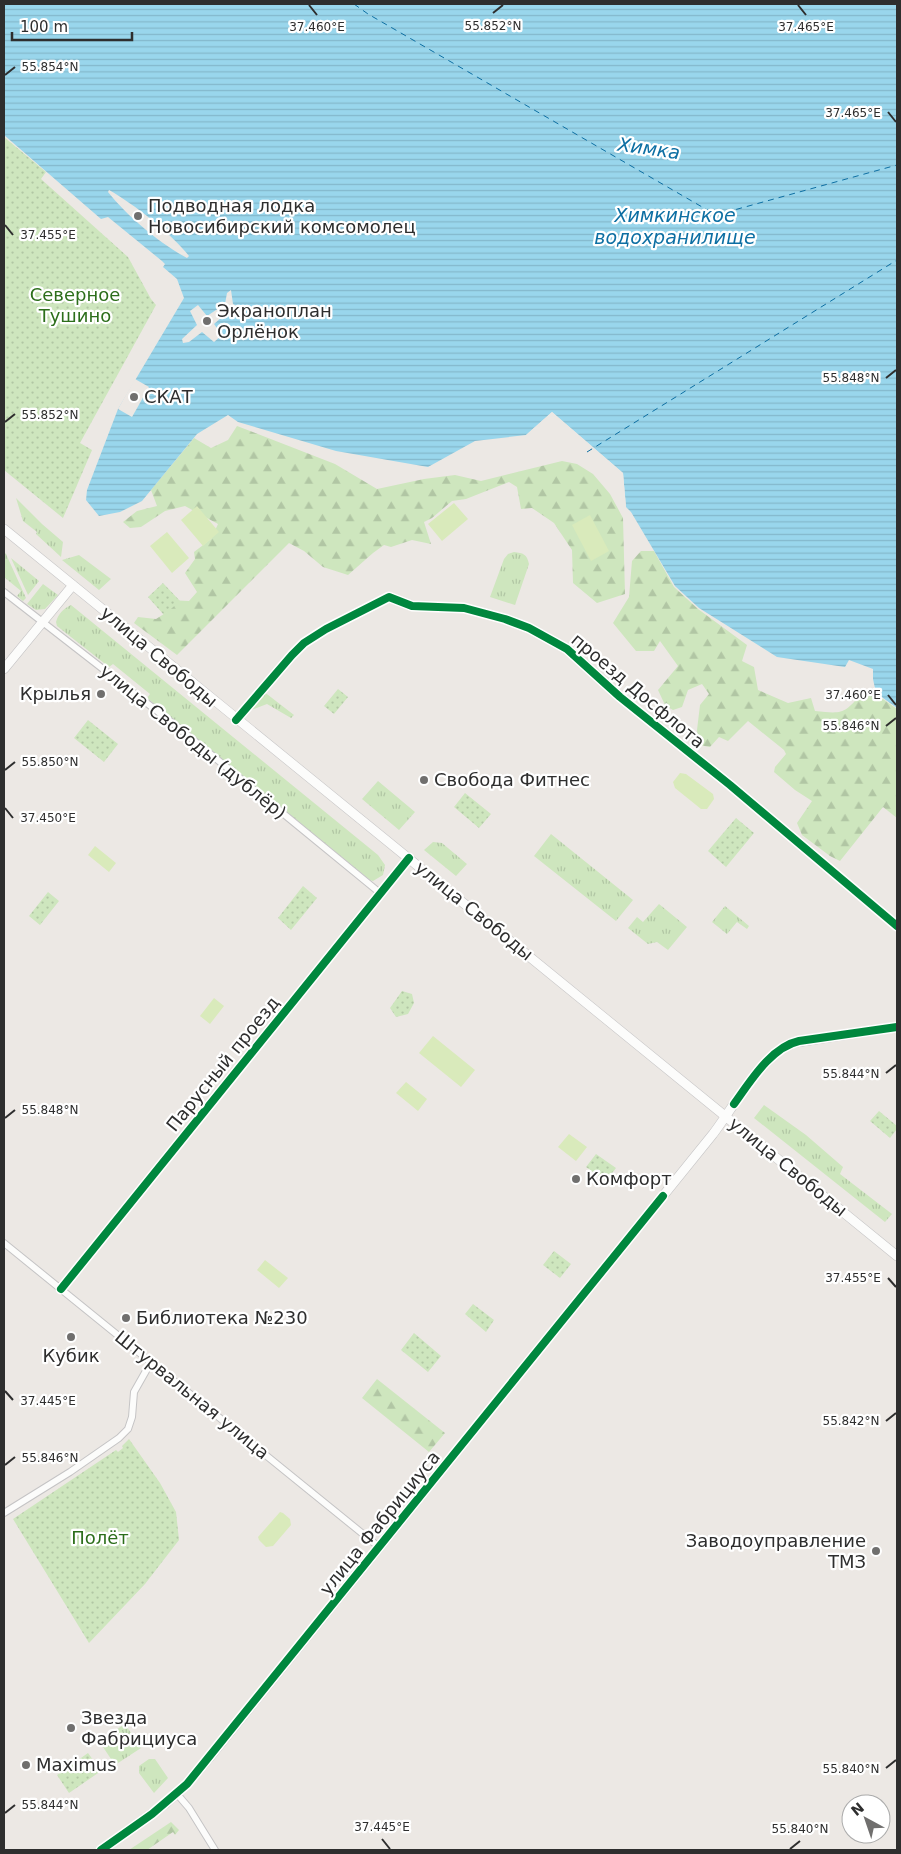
<svg xmlns="http://www.w3.org/2000/svg" width="901" height="1854" viewBox="0 0 901 1854" font-family="'DejaVu Sans',sans-serif">
  <style>
    .grass { fill: url(#grass-tufts) }
    .forest { fill: url(#forest-firs) }
    .park { fill: url(#park-dots) }
    .pitch { fill: #d9eabb }
    .water { fill: url(#water-rules); fill-rule: evenodd }
    .pier { fill: #ece8e4 }
    .lines { fill: none; stroke-linecap: round; stroke-linejoin: round }
    .ferry { stroke: #0d6fa3; stroke-width: 1; stroke-dasharray: 6 5; stroke-linecap: butt }
    .street-casing { stroke: #c5c4c5; stroke-width: 8 }
    .secondary-casing { stroke: #c5c4c5; stroke-width: 10 }
    .street { stroke: #fcfcfb; stroke-width: 6 }
    .secondary { stroke: #fcfcfb; stroke-width: 9 }
    .cycleway-casing { stroke: #fff; stroke-width: 11 }
    .cycleway { stroke: #00873e; stroke-width: 8 }
    .ticks { fill: none; stroke: #2e2e2e; stroke-width: 2 }
    .poi-dot { fill: #706f6e; stroke: #fff; stroke-width: 2 }
    .labels { text-anchor: middle; stroke-width: 4.5; stroke-linejoin: round; paint-order: stroke }
    .poi-label { font-size: 18px; fill: #2e2e2e; stroke: #fff; text-anchor: start }
    .park-label { font-size: 18px; fill: #2c6e1b; stroke: #fff }
    .street-label { font-size: 18px; fill: #2e2e2e; stroke: #fff }
    .water-label { font-size: 19px; font-style: italic; fill: #0d6fa3; stroke: #fff }
    .ticks-label { font-size: 12px; text-anchor: middle; fill: #2e2e2e; stroke: #fff; stroke-width: 4.5; stroke-linejoin: round; paint-order: stroke }
  </style>
  <defs>
    <pattern id="grass-tufts" width="24" height="20" patternUnits="userSpaceOnUse" patternTransform="scale(1.25)"><rect width="24" height="20" fill="#cee6be"/><path d="M3 7l-1-3M5 7V3M7 7l1-3M15 17l-1-3M17 17v-4M19 17l1-3" fill="none" stroke="#b1c6a4"/></pattern>
    <pattern id="forest-firs" width="22" height="20" patternUnits="userSpaceOnUse" patternTransform="scale(1.25)"><rect width="22" height="20" fill="#cee6be"/><path d="M5 1l3.5 6h-7zM16 11l3.5 6h-7z" fill="#b1c6a4"/></pattern>
    <pattern id="park-dots" width="8" height="8" patternUnits="userSpaceOnUse" patternTransform="scale(1.25)"><rect width="8" height="8" fill="#cee6be"/><path d="M2 2h.1M6 6h.1" fill="none" stroke="#b1c6a4" stroke-width="1.8" stroke-linecap="round"/></pattern>
    <pattern id="water-rules" width="6" height="5" patternUnits="userSpaceOnUse" patternTransform="scale(1.25)"><rect width="6" height="5" fill="#99d6ec"/><path d="M0 2.5h6" fill="none" stroke="#84b8cb"/></pattern>
  </defs>
  <rect width="100%" height="100%" fill="#ece8e4"/>
  <path class="grass" d="M16,498l26,26 21,18 -2,15 -25,-23 1,-2 -14,-11z
    M4,552l2,2 20,44 -3,3 -6,-5 4,-5 -17,-14z
    M514,552c9,1 13,2 15,12l-14,41 -25,-8 14,-38 4,-5z
    M79,555l32,24 -12,11 -37,-30z
    M11,558l28,23 -11,14z
    M43,584l15,11 -13,14 -9,1 -9,-6z
    M71,605l307,250 7,10 -2,10 -10,6 -3,-1 -223,-182 3,-4 -37,-30 -4,3 -52,-41 -1,-4c2,-8 7,-13 15,-17z
    M263,691l31,24 -3,3 -24,-14 -16,6 -1,-1z
    M378,781l37,31 -16,18 -37,-31z
    M551,834l82,66 -17,21 -82,-65z
    M433,842l9,1 25,21 -11,12 -32,-26z
    M659,904l28,23 -19,23 -11,-8 -9,2 -20,-16 9,-11 6,5z
    M725,906l24,20 -2,3 -10,-7 -10,12 -15,-12z
    M764,1105l42,30 37,32 -3,7 52,40 -7,8 -131,-104z
    M125,1724l16,24 -26,17 -16,-24z
    M149,1759h6l13,19 -14,15 -15,-20v-7z"/>
  <path class="forest" d="M237,426l98,38 42,25 47,-10 31,-4 26,6 81,-20 15,3 16,10 17,20 13,24 2,76 -28,9 -24,-20 -1,-33 -18,-27 -22,-15 -11,1 -4,-22 -8,-5 -43,17 -14,2 -20,17 -8,4 7,22 -19,-4 -21,7 -7,-2 -11,8 -25,22 -25,-8 -19,-16 -15,-8 -112,112 -43,-32 4,-6 18,2 11,-7 1,-12 21,1 8,-9 -12,-19 10,-14 -1,-7 17,-13 7,-15 -33,-18 -20,5 -24,16 -11,1 -7,-6 14,-11 20,-5 -6,-16 43,-52 17,10 17,-8z
    M641,551h13l20,36 24,22 49,36 -5,16 12,6 4,23 30,13 23,-5 4,13c28,3 29,3 47,-18l14,1 21,15v109l-14,-11 -43,54 -10,-5 -28,-21 -5,-12 15,-22 -17,-11 -21,-18 1,-5 11,-13 -2,-4 -36,-29 -20,20 -9,-4 -9,10 -11,-2 -2,-15 3,-25 9,-11 -7,-10 -14,6 -6,17 -9,3 -8,-5 -7,-15 20,-24 -18,-25 -6,10h-18l-23,-28 16,-26 3,-36z
    M377,1379l68,54 -16,19 -67,-54z
    M171,1822l8,8 -4,5 -2,-3 -26,18h-18z"/>
  <path class="park" d="M4,137l42,35 -5,7 87,78 23,42 5,6 -76,138 12,7 -29,68 -59,-48z
    M163,583l17,18 -16,14 -16,-18z
    M338,689l10,8 -14,17 -10,-8z
    M88,720l30,24 -14,18 -30,-24z
    M465,793l26,21 -12,14 -25,-21z
    M736,818l18,15 -28,34 -18,-16z
    M303,886l14,12 -26,32 -13,-12z
    M48,892l11,9 -19,24 -11,-9z
    M402,991l10,3 2,9 -6,11 -12,3 -6,-9z
    M879,1111l18,15v3l-7,9 -20,-17z
    M596,1154l20,14 -10,13 -20,-14z
    M554,1251l17,13 -11,14 -17,-13z
    M473,1304l21,16 -8,12 -21,-18z
    M414,1333l27,23 -13,16 -27,-22z
    M129,1439l31,44 16,29 3,28 -34,44 -56,59 -76,-124 103,-69 2,2 5,-4 -1,-2z
    M88,1753l13,18 -32,22 -12,-18z"/>
  <path class="pitch" d="M454,503l14,16 -26,22 -14,-17z
    M197,506l22,26 -16,14 -22,-26z
    M590,515l19,36 -18,10 -19,-36z
    M167,532l22,26 -17,15 -22,-27z
    M680,773l6,1 27,20 1,5 -7,10h-6l-26,-21 -2,-6z
    M95,846l21,17 -7,9 -21,-17z
    M214,998l10,8 -14,18 -10,-8z
    M433,1036l42,34 -14,17 -42,-34z
    M406,1082l21,17 -9,12 -22,-18z
    M569,1134l18,13 -11,14 -18,-14z
    M265,1260l23,18 -9,10 -22,-18z
    M280,1512l3,1 7,6 1,6 -18,21 -7,1 -7,-7 -1,-3z"/>
  <path class="water" d="M4,4h893v704l-21,-15 -3,-14v-10l-24,-9 -4,7 -68,-10 -78,-49 -24,-22 -44,-74 -5,-5 -3,-34 -71,-61 -26,23 -51,6 -47,26 -92,-16 -98,-29 -10,-7 -31,19 -55,67 -22,11 -21,4 -13,-16 1,-10 31,-81 66,-111 -7,-19 -14,-12 2,-3 -3,-3 -54,-44 -7,2 -97,-84zM109,190c25,14 63,44 80,66l-2,2c-28,-15 -60,-42 -79,-66zM231,290l2,14 12,6 -4,3 -11,-3 -16,14 8,11 -8,7 -12,-10 -13,10 -6,1 -1,-4 15,-14 -7,-14 8,-6 9,11 18,-12 2,-11z"/>
  <path class="pier" d="M135,379l14,8 -17,30 -14,-8z
    M552,412l71,61 3,34 -3,-2 -2,-31 -69,-59 -24,21 -2,-1z"/>
  <g class="lines">
    <path class="ferry" d="M354,4l14,10 348,201 181,-50
      M587,452l310,-192"/>
    <defs>
      <path id="street" d="M4,592l171,133 205,168
        M236,720l56,-65 12,-12 22,-14 63,-32 23,9 52,2 41,11 24,9 38,21 53,48 110,88 167,141
        M4,1243l375,304
        M61,1289l348,-431
        M4,1513l66,-41 49,-34 9,-9 4,-12 2,-25 17,-30
        M177,1794l12,14 26,42"/>
      <path id="secondary" d="M4,529l893,727
        M4,669l69,-84
        M101,1850l64,-46 22,-20 22,-26 504,-624c19,-25 50,-80 79,-91l105,-16"/>
    </defs>
    <use href="#street" class="street-casing"/>
    <use href="#secondary" class="secondary-casing"/>
    <use href="#street" class="street"/>
    <use href="#secondary" class="secondary"/>
    <defs>
      <path id="cycleway" d="M236,720l56,-65 12,-12 22,-14 63,-32 23,9 52,2 41,11 24,9 38,21 53,48 110,88 167,141
        M734,1104c16,-22 37,-57 65,-63l98,-14
        M61,1289l348,-431
        M101,1850l51,-36 35,-30 476,-588"/>
    </defs>
    <use href="#cycleway" class="cycleway-casing"/>
    <use href="#cycleway" class="cycleway"/>
  </g>
  <path class="ticks" d="M309,5l8,10M798,5l8,10M493,13l10,-8M5,75l10,-8M888,112l8,10M5,225l8,10M886,378l10,-8M5,422l10,-8M888,695l8,10M886,726l10,-8M5,770l10,-8M5,808l8,10M886,1073l10,-8M5,1118l10,-8M888,1278l8,9M5,1391l8,9M886,1421l10,-8M5,1465l10,-8M886,1768l10,-8M5,1813l10,-8M382,1839l8,10M790,1849l10,-8"/>
  <g class="poi-dot">
    <circle cx="138" cy="216" r="5"/>
    <circle cx="207" cy="321" r="5"/>
    <circle cx="134" cy="397" r="5"/>
    <circle cx="101" cy="694" r="5"/>
    <circle cx="424" cy="780" r="5"/>
    <circle cx="576" cy="1179" r="5"/>
    <circle cx="126" cy="1318" r="5"/>
    <circle cx="71" cy="1337" r="5"/>
    <circle cx="876" cy="1551" r="5"/>
    <circle cx="71" cy="1728" r="5"/>
    <circle cx="26" cy="1765" r="5"/>
  </g>
  <g class="labels">
    <g class="poi-label">
      <text x="148" y="212">Подводная лодка<tspan x="148" dy="21">Новосибирский комсомолец</tspan></text>
      <text x="217" y="317">Экраноплан<tspan x="217" dy="21">Орлёнок</tspan></text>
      <text x="144" y="403">СКАТ</text>
      <text x="91" y="700" text-anchor="end">Крылья</text>
      <text x="434" y="786">Свобода Фитнес</text>
      <text x="586" y="1185">Комфорт</text>
      <text x="136" y="1324">Библиотека №230</text>
      <text x="71" y="1362" text-anchor="middle">Кубик</text>
      <text x="866" y="1547" text-anchor="end">Заводоуправление<tspan x="866" dy="21">ТМЗ</tspan></text>
      <text x="81" y="1724">Звезда<tspan x="81" dy="21">Фабрициуса</tspan></text>
      <text x="36" y="1771">Maximus</text>
    </g>
    <g class="park-label">
      <text x="75" y="301">Северное<tspan x="75" dy="21">Тушино</tspan></text>
      <text x="100" y="1544">Полёт</text>
    </g>
    <g class="street-label">
      <text transform="translate(159 657) rotate(40)" y="6">улица Свободы</text>
      <text transform="translate(638 691) rotate(40)" y="6">проезд Досфлота</text>
      <text transform="translate(193 742) rotate(39)" y="6">улица Свободы (дублёр)</text>
      <text transform="translate(474 911) rotate(39)" y="6">улица Свободы</text>
      <text transform="translate(223 1064) rotate(-51)" y="6">Парусный проезд</text>
      <text transform="translate(788 1167) rotate(39)" y="6">улица Свободы</text>
      <text transform="translate(192 1395) rotate(39)" y="6">Штурвальная улица</text>
      <text transform="translate(380 1523) rotate(-51)" y="6">улица Фабрициуса</text>
    </g>
    <g class="water-label">
      <text transform="translate(649 148) rotate(8)" y="7">Химка</text>
      <text x="675" y="222">Химкинское<tspan x="675" dy="22">водохранилище</tspan></text>
    </g>
  </g>
  <g class="ticks-label">
    <text x="493" y="30">55.852°N</text>
    <text x="806" y="31">37.465°E</text>
    <text x="317" y="31">37.460°E</text>
    <text x="50" y="71">55.854°N</text>
    <text x="853" y="117">37.465°E</text>
    <text x="48" y="239">37.455°E</text>
    <text x="851" y="382">55.848°N</text>
    <text x="50" y="419">55.852°N</text>
    <text x="853" y="699">37.460°E</text>
    <text x="851" y="730">55.846°N</text>
    <text x="50" y="766">55.850°N</text>
    <text x="48" y="822">37.450°E</text>
    <text x="851" y="1078">55.844°N</text>
    <text x="50" y="1114">55.848°N</text>
    <text x="853" y="1282">37.455°E</text>
    <text x="48" y="1405">37.445°E</text>
    <text x="851" y="1425">55.842°N</text>
    <text x="50" y="1462">55.846°N</text>
    <text x="851" y="1773">55.840°N</text>
    <text x="50" y="1809">55.844°N</text>
    <text x="382" y="1831">37.445°E</text>
    <text x="800" y="1833">55.840°N</text>
  </g>
  <rect width="901" height="1854" fill="none" stroke="#2e2e2e" stroke-width="10"/>
  <g transform="translate(866 1819) rotate(320)"><circle r="24" fill="#ffffff" stroke="#ababab"/>
  <path d="M0-4L9 19L0 12L-9 19Z" fill="#706f6e"/>
  <text y="-8" font-size="14" font-weight="bold" text-anchor="middle" fill="#2e2e2e">N</text>
  </g>
  <path d="M12 32v8h120v-8" fill="none" stroke="#2e2e2e" stroke-width="2.5"/>
  <text x="20" y="32" font-size="15" fill="#2e2e2e" stroke="#ffffff" stroke-width="4" paint-order="stroke">100 m</text>
</svg>
